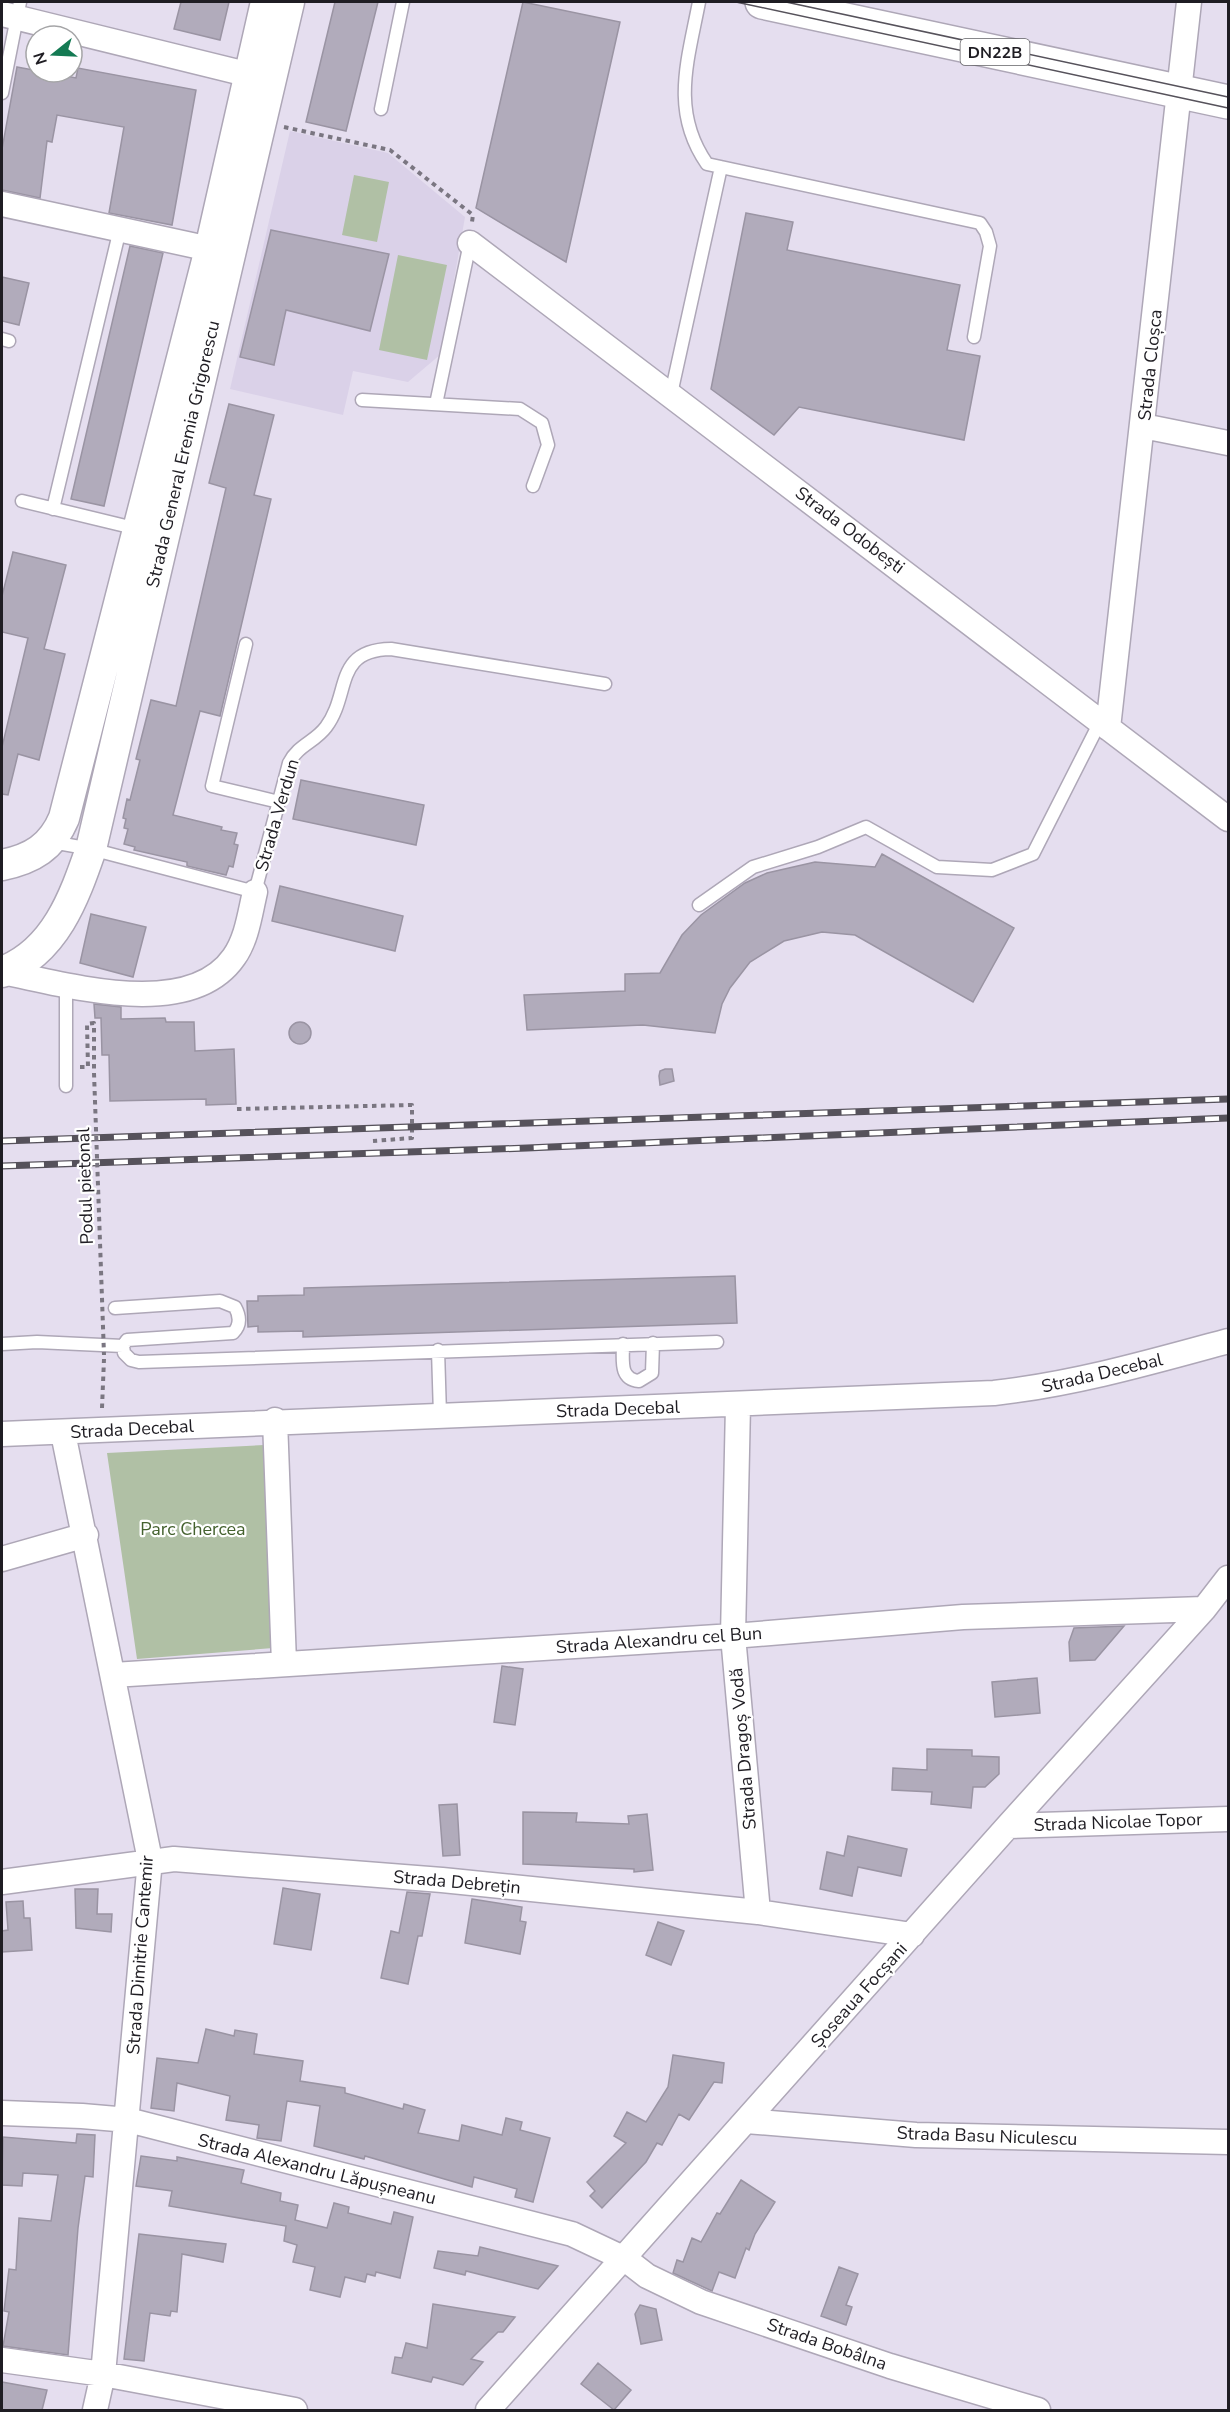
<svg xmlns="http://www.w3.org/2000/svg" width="1230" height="2412" viewBox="0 0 1230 2412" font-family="'Nunito Sans',sans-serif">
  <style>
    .built { fill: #dad1e8 }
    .green { fill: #b0c0a5 }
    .building { fill: #b1abbb; stroke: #9a94a3; stroke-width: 1.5 }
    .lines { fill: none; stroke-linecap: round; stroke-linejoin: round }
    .service-casing { stroke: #aea7b7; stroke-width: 15 }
    .minor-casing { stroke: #aea7b7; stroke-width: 27 }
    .tertiary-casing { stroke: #aea7b7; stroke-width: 33 }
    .primary-casing { stroke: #aea7b7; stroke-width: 36 }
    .path { stroke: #7a7681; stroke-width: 4; stroke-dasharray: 4.5 4.5; stroke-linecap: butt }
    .service { stroke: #fff; stroke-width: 12 }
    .minor { stroke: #fff; stroke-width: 24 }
    .tertiary { stroke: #fff; stroke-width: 30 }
    .primary { stroke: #fff; stroke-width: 33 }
    .tram { stroke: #56525b; stroke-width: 1.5 }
    .rail-casing { stroke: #56525b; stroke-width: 7 }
    .rail { stroke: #fff; stroke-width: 4.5; stroke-dasharray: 14; stroke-linecap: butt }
    .path-bridge { stroke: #7a7681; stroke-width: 4; stroke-dasharray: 4.5 4.5; stroke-linecap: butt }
    .labels { text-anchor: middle; stroke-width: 4.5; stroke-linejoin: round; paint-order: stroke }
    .shield { fill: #fff; stroke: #626165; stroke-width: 1.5 }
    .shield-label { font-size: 16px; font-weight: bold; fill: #1f1d23 }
    .street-label { font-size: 18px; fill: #1f1d23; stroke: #fff }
    .park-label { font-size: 18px; fill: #44612e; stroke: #fff }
  </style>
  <rect width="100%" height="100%" fill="#e5deef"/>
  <path class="built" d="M290,131l98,22 77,64 -24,137 -33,28 -55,-11 -10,44 -113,-26z"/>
  <path class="green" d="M354,175l35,7 -12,60 -35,-7z
    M398,255l49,10 -20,95 -48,-10z
    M264,1445l9,203 -136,11 -30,-206z"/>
  <path class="building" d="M181,2h48l-9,38 -46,-11z
    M335,2h43l-32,129 -40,-9z
    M523,2l97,20 -54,240 -90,-54z
    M17,67l59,11 2,-10 118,22 -24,135 -63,-12 15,-86 -67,-12 -5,27 -5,-1 -7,57 -38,-8v-41z
    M746,213l47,9 -6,28 173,35 -13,65 33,6 -16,84 -165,-33 -25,28 -63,-46z
    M271,230l118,24 -19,77 -84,-21 -12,55 -34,-8z
    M130,246l33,7 -59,253 -33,-7z
    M2,277l27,6 -10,42 -17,-4z
    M229,404l45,11 -20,80 17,4 -51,217 -20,-5 -27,104 49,12 -1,3 16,3 -3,11 4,1 -5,22 -4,-1 -3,9 -39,-9v-4l-53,-12 1,-3 -11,-3 4,-15 -4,-1 2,-9 -3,-1 4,-19 3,1 10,-40 -4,-1 15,-59 25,6 50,-218 -17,-5z
    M13,552l53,13 -22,84 21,5 -26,106 -21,-6 -10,41 -6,-1v-47l26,-109 -26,-6v-36z
    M301,780l123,25 -8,40 -123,-26z
    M882,854l132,74 -41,74 -118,-67 -33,-3 -38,9 -34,21 -20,26 -8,16 -7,29 -72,-8 -116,5 -3,-35 101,-4v-17l35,-1 22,-38 19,-20 44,-32 22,-10 48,-11 60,5z
    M280,886l123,30 -8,35 -123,-30z
    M91,914l55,13 -13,50 -53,-14z
    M94,1004l27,3v12l44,-1 1,4h28l1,29 39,-2 2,55 -30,1v-6l-96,2 -1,-46h-7l-1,-37h-6z
    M289 1033a11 11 0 1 1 22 0a11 11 0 1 1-22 0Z
    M665,1069h7l2,12 -14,4 -1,-9 1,-5z
    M735,1276l2,47 -434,14v-6l-45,1v-6l-10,1 -1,-26h11v-5l46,-1v-7z
    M1124,1626l-29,34 -25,1 -1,-19 5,-14z
    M502,1666l21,3 -8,56 -21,-3z
    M1037,1678l3,35 -45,4 -3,-35z
    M927,1749l45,1v6l27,1v17l-14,13h-12l-2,21 -40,-4 1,-12 -40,-2 1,-22 34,2z
    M457,1804l3,51 -17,1 -4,-51z
    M523,1812l54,1 -1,9 53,2 -1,-8 19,-2 6,56 -19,2v-3l-111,-5z
    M848,1836l59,13 -6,27 -43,-9 -6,29 -32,-7 7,-37 17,4z
    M283,1888l37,6 -9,56 -37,-6z
    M75,1889h23l-1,25h15l-1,18 -35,-4z
    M407,1892l23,2 -8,42h-4l-10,48 -27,-6 10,-47 8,2z
    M472,1899l50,8 -2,14 6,1 -6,32 -55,-11z
    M23,1901l1,17h6l2,32 -30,2v-21l6,-1 -2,-28z
    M658,1922l26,9 -13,34 -25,-10z
    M206,2029l28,7 1,-6 22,4 -3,20 49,7 -3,20 45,7v5l58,16 1,-5 21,6 -7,23 41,8 3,-16 40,10 4,-17 16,4 -2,8 30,8 -17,64 -18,-5 2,-8 -43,-12 -2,10 -107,-31 -1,3 -50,-13 6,-40 -33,-5 -6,40 -24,-3 2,-13 -33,-5 4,-24 -53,-13 -3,28 -23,-3 6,-50 41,5z
    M673,2055l51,8 -2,20 -8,-1 -25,38 -10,-6 -17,31 -5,-2 -11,19 -44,46 -12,-12 5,-5 -8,-9 39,-39 -12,-7 13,-24 19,10 22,-35z
    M77,2134l18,1 -2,42 -8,-1 -7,52 -10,127 -65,-9 6,-34 -5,-1 5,-42 7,1 3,-52 32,3 7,-46 -35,-2 -1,13 -20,-1 1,-48 73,6z
    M141,2156l36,5v-4l67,13 -3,13 40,10 -1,8 18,4 -3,15 32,8 7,-25 15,4 -1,6 43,11 3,-12 19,5 -13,61 -24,-6 -1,4 -8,-2 -2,8 -20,-5 -5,20 -30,-7 5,-23 -22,-5 4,-17 -13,-4 2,-15 -117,-20 3,-15 -36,-5z
    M741,2180l34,22 -20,32 -6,16 -3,-2 -11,30 -16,-6 -7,19 -39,-18 4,-13 6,2 9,-24 9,4 16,-29 3,1z
    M139,2234l87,10 -3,18 -41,-8 -5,58 -6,-1 -1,5 -20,-3 -6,48 -20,-2z
    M480,2247l78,19 -20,23 -72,-18 -1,4 -31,-7 4,-17 40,5z
    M839,2267l19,7 -12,31 6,2 -6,18 -25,-9z
    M433,2304l82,13 -12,15h-5l-27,27 12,3 -20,23 -30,-8 -2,5 -39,-9 3,-16 7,1 4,-15 21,5z
    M640,2305l16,4 6,31 -21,4 -6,-30z
    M598,2363l33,27 -17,20 -33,-26z
    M2,2382l45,8 -5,20h-40z"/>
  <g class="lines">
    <defs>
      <path id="service" d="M699,2c-11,58 -29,109 8,162l273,59 6,9 4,14 -16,91
        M2,93l18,-91
        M381,109l22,-107
        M2,339l7,2
        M671,394l50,-227
        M362,400l158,9 22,14 6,22 -15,41
        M436,404l34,-161
        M22,501l116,28
        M53,509l67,-280
        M246,644l-34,142 67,16
        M52,842l39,7 164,43 34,-129c9,-18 26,-21 37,-36 25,-33 7,-77 65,-78l214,35
        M699,905l54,-38 65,-20 48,-20 71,40 55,3 41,-16 67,-132
        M66,984v102
        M115,1308l105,-7 15,6c5,9 6,18 -2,26l-106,7 -4,6 1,7 7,7 8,2 578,-20
        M2,1344l35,-2 86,4
        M623,1344c0,16 -4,35 16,37l13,-8 1,-30
        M438,1350l2,65"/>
      <path id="minor" d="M2,14l265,65
        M2,204l208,45
        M470,243l758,576
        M1143,426l85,17
        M1108,728l81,-726
        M2,972c63,12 187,50 232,-15 13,-18 16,-44 21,-65
        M738,1405l-5,231 25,276
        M275,1420l9,243
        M63,1433l87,427 -47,514 -8,36
        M2,1434l992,-41c81,-9 157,-31 234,-52
        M2,1559l84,-24
        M113,1675l620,-39 230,-19 241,-8
        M1008,1826l220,-7
        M2,1882l172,-23 268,21 316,32 154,23
        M2,2113l80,3 46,4 444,114 53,25 22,17 54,26 189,64 148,44
        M746,2121l170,14 312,7
        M2,2360l101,14 192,36
        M488,2410l520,-584 196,-217 24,-31"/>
      <path id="tertiary" d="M2,865c30,-6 50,-18 62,-47l146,-569 56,-247
        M2,972c53,-20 72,-74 89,-123l198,-847"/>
      <path id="primary" d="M762,2l466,100"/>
    </defs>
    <use href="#service" class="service-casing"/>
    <use href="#minor" class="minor-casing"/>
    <use href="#tertiary" class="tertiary-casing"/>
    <use href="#primary" class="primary-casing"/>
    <path class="path" d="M284,127l106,23 83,65 -1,7
      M80,1067h8l-1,-43 7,-1v50
      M237,1109l175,-4v33l-39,3
      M102,1408l2,-49"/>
    <use href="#service" class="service"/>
    <use href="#minor" class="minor"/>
    <use href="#tertiary" class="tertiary"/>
    <use href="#primary" class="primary"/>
    <path class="tram" d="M736,2l492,106
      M786,2l442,95"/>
    <defs>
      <path id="rail" d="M2,1141l1226,-42
        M2,1166l525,-18 701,-30"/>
    </defs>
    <use href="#rail" class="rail-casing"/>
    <use href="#rail" class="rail"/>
    <path class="path-bridge" d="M94,1073l10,282"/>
  </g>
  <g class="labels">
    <rect class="shield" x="960.5" y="39" width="69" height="26" rx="4.5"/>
    <g class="shield-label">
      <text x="995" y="58">DN22B</text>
    </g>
    <g class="street-label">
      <text transform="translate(1150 365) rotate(-84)" y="6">Strada Cloșca</text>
      <text transform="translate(183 454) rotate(-77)" y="6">Strada General Eremia Grigorescu</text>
      <text transform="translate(850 530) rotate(37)" y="6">Strada Odobești</text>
      <text transform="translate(277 815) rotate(-74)" y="6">Strada Verdun</text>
      <text transform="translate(85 1186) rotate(-92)" y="6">Podul pietonal</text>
      <text transform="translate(1102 1373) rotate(-13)" y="6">Strada Decebal</text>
      <text transform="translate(618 1409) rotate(-2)" y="6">Strada Decebal</text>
      <text transform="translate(132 1429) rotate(-3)" y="6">Strada Decebal</text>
      <text transform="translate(659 1640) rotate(-4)" y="6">Strada Alexandru cel Bun</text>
      <text transform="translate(743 1749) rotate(-95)" y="6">Strada Dragoș Vodă</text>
      <text transform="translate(1118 1822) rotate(-2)" y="6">Strada Nicolae Topor</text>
      <text transform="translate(457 1882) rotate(5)" y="6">Strada Debrețin</text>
      <text transform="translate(140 1955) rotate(-86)" y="6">Strada Dimitrie Cantemir</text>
      <text transform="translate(859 1995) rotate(-48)" y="6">Șoseaua Focșani</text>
      <text transform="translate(987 2136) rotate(2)" y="6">Strada Basu Niculescu</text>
      <text transform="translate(317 2169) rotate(14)" y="6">Strada Alexandru Lăpușneanu</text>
      <text transform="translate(827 2344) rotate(19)" y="6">Strada Bobâlna</text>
    </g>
    <g class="park-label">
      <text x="193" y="1535">Parc Chercea</text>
    </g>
  </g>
  <rect width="1230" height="2412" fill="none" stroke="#1f1d23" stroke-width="6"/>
  <g transform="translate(54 54) rotate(252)"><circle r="28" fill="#ffffff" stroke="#a5a5a7" stroke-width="1.5"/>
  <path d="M0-4.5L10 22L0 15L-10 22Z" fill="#147a53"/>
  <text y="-9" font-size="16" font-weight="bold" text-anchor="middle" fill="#1f1d23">N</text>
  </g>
</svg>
